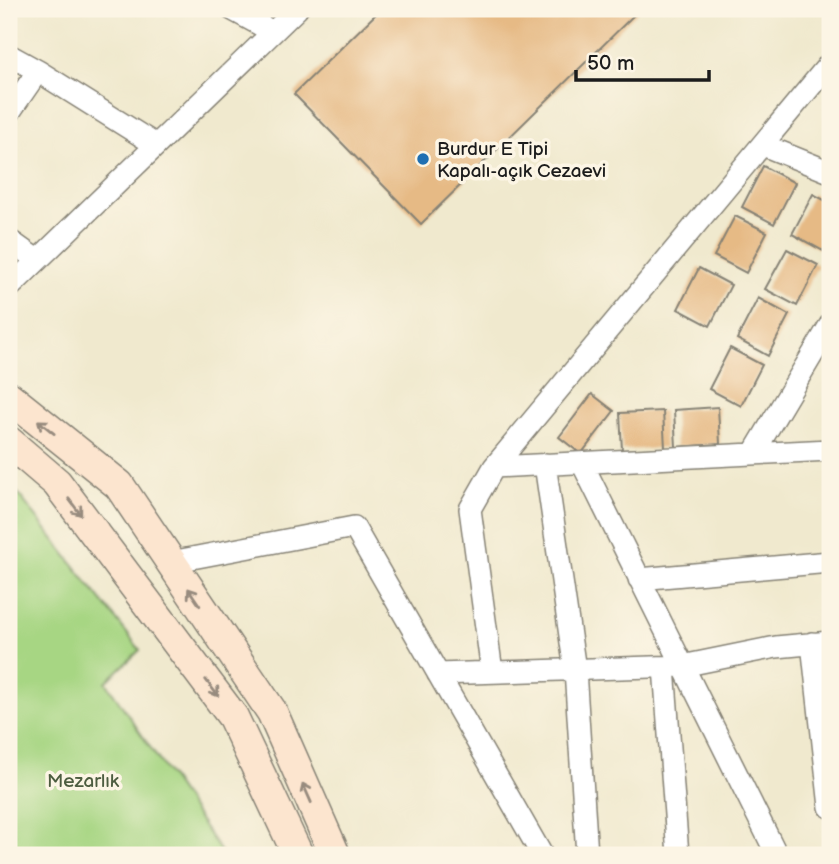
<svg xmlns="http://www.w3.org/2000/svg" width="839" height="864" viewBox="0 0 839 864" font-family="'Balsamiq Sans',sans-serif">
  <style>
    .green { fill: #a7d683; stroke: #627950; stroke-width: 2 }
    .building { fill: #e6ba85 }
    .lines { fill: none; stroke-linecap: round; stroke-linejoin: round }
    .minor-casing { stroke: #868275; stroke-width: 24 }
    .secondary-casing { stroke: #868275; stroke-width: 33 }
    .minor { stroke: #fff; stroke-width: 21 }
    .secondary { stroke: #fce5cf; stroke-width: 30 }
    .oneway { stroke: #978b7e }
    .poi-dot { fill: #1f6fb2; stroke: #fcf5e5; stroke-width: 2.5 }
    .labels { text-anchor: middle; stroke-width: 7; stroke-linejoin: round; paint-order: stroke }
    .poi-label { font-size: 19px; fill: #1c1c1c; stroke: #fcf5e5; text-anchor: start }
    .park-label { font-size: 19px; fill: #4d5d40; stroke: #fcf5e5 }
  </style>
  <rect width="100%" height="100%" fill="#fcf5e5"/>
  <filter id="ink" filterUnits="userSpaceOnUse"><feTurbulence type="fractalNoise" baseFrequency=".0143" numOctaves="2"/><feDisplacementMap in="SourceGraphic" scale="14" xChannelSelector="R" yChannelSelector="G"/><feConvolveMatrix kernelMatrix="1 2 1 2 8 2 1 2 1" color-interpolation-filters="sRGB"/></filter>
  <filter id="wash" filterUnits="userSpaceOnUse"><feTurbulence type="fractalNoise" baseFrequency=".00686" numOctaves="4" result="noise"/><feDisplacementMap in="SourceGraphic" scale="28" xChannelSelector="R" yChannelSelector="G"/><feGaussianBlur stdDeviation="1.57" result="paint"/><feColorMatrix in="noise" values="0 0 0 0 0 0 0 0 0 0 0 0 0 0 0 0 0 1.4 0 .05"/><feComposite in="paint" operator="in"/></filter>
  <g filter="url(#wash)">
    <rect width="100%" height="100%" fill="#f0e9ce"/>
    <path class="green" d="M9,482l131,168 -34,32 117,173h-214z"/>
    <g id="blocks">
      <path class="building" d="M381,9h259l-219,215 -127,-130z
        M763,166l32,17 -21,41 -32,-17z
        M813,194l17,9v35l-7,13 -31,-17z
        M735,216l32,16 -21,41 -32,-17z
        M787,249l31,16 -21,41 -32,-17z
        M699,268l32,17 -21,41 -32,-17z
        M758,298l31,17 -21,41 -31,-17z
        M730,348l32,17 -21,41 -32,-17z
        M592,394l22,17 -33,43 -22,-17z
        M718,407l2,37 -44,3 -2,-37z
        M663,411l2,37 -43,2 -2,-37z"/>
    </g>
  </g>
  <g filter="url(#ink)">
    <use href="#blocks" fill-opacity="0" stroke="#868275" stroke-width="2"/>
    <g class="lines">
      <defs>
        <path id="minor" d="M231,9l42,23
          M9,55l29,16
          M9,113l29,-42 118,74
          M763,145l67,27
          M9,240l28,20
          M9,288l288,-279
          M753,454l77,-129
          M582,463l195,392
          M545,464l30,206 12,185
          M494,467l336,-17
          M171,562l183,-35 188,328
          M639,579l191,-17
          M812,643l18,164
          M664,667l14,188
          M492,672l-22,-163 24,-42 336,-404
          M438,674l244,-8 94,-19 54,-5"/>
        <path id="secondary" d="M9,397l110,88 153,227 63,143
          M9,442l48,41 176,234 65,138"/>
      </defs>
      <use href="#minor" class="minor-casing"/>
      <use href="#secondary" class="secondary-casing"/>
      <use href="#minor" class="minor"/>
      <use href="#secondary" class="secondary"/>
    </g>
    <defs><path id="oneway-shaft" d="M-6 0H5M1.5-3L5.5 0L1.5 3" fill="none" stroke-width="1.6" stroke-linecap="round" stroke-linejoin="round" transform="scale(1.75)"/></defs>
    <g class="oneway">
      <use href="#oneway-shaft" transform="translate(46 427) rotate(-141)"/>
      <use href="#oneway-shaft" transform="translate(75 507) rotate(53)"/>
      <use href="#oneway-shaft" transform="translate(194 597) rotate(-124)"/>
      <use href="#oneway-shaft" transform="translate(212 688) rotate(53)"/>
      <use href="#oneway-shaft" transform="translate(307 793) rotate(-114)"/>
    </g>
  </g>
  <circle class="poi-dot" cx="423" cy="159" r="7"/>
  <g class="labels">
    <g class="poi-label">
      <text x="437" y="155">Burdur E Tipi<tspan x="437" dy="22">Kapalı-açık Cezaevi</tspan></text>
    </g>
    <g class="park-label">
      <text x="83" y="787">Mezarlık</text>
    </g>
  </g>
  <rect width="839" height="864" fill="none" stroke="#fcf5e5" stroke-width="35"/>
  <path d="M576 70v10h133v-10" fill="none" stroke="#1c1c1c" stroke-width="3.5"/>
  <text x="587" y="70" font-size="21" fill="#1c1c1c" stroke="#fcf5e5" stroke-width="5" paint-order="stroke">50 m</text>
</svg>
